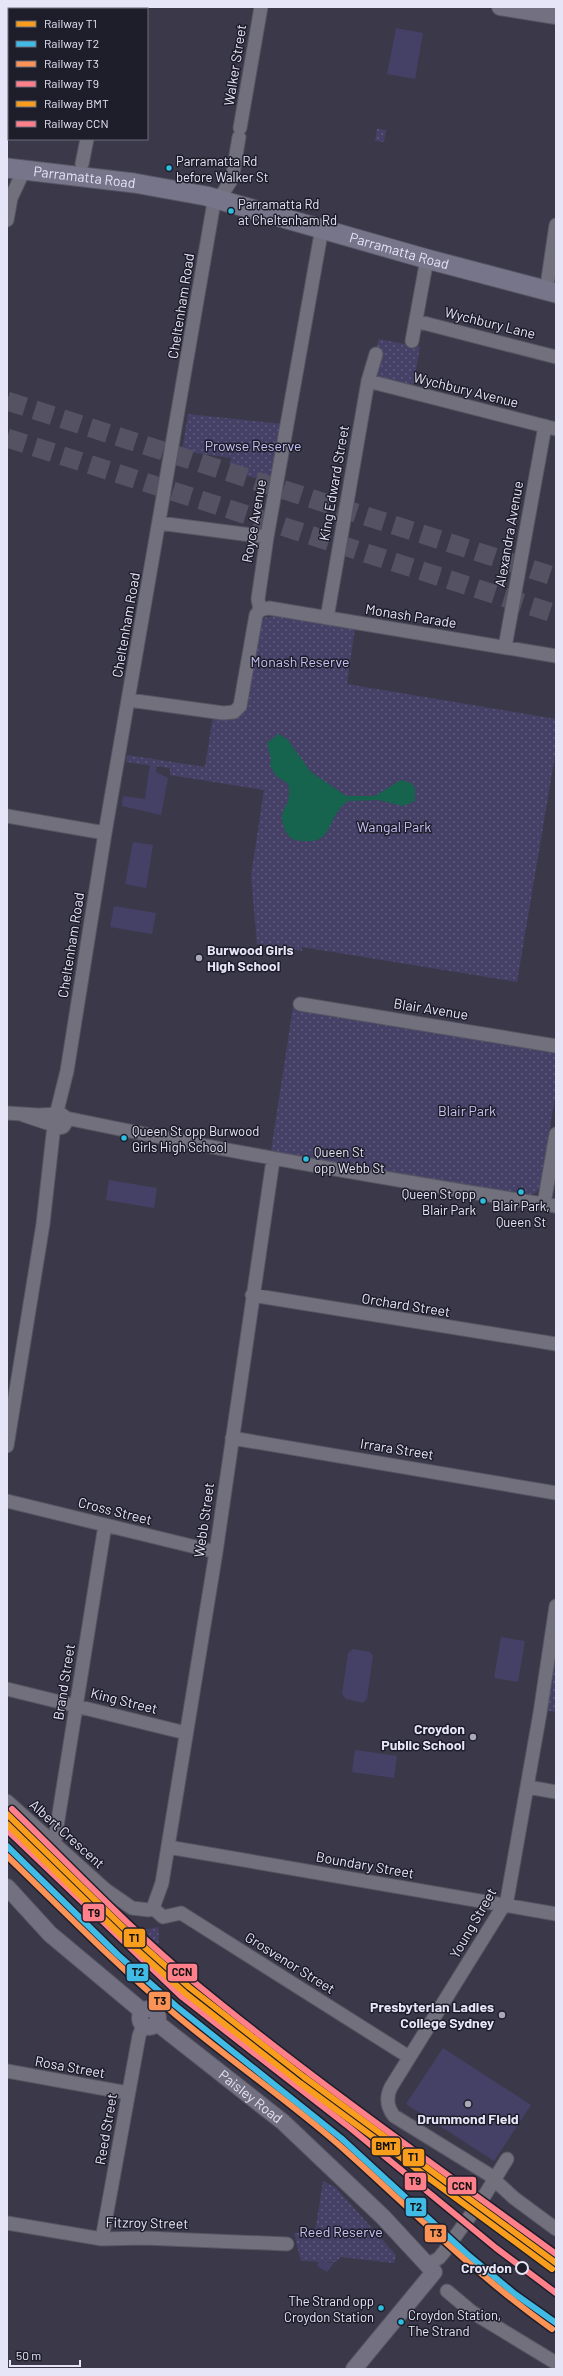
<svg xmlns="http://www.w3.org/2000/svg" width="563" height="2376" viewBox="0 0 563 2376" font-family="Barlow,sans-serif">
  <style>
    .grass { fill: #454066 }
    .park { fill: url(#park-dots) }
    .water { fill: #16634e }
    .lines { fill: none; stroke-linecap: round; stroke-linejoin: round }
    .highway-tunnel { stroke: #555363; stroke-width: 19; stroke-dasharray: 19 10; stroke-linecap: butt }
    .minor-casing { stroke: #565563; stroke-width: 15 }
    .major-casing { stroke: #565563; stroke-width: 18 }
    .highway-casing { stroke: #565563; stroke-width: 21 }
    .minor { stroke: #71707c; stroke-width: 13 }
    .major { stroke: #727081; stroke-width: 16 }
    .highway { stroke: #77758a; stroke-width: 19 }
    .rail-1-casing { stroke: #1e1d2a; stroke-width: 9 }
    .rail-2-casing { stroke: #1e1d2a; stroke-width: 9 }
    .rail-3-casing { stroke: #1e1d2a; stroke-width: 9 }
    .rail-4-casing { stroke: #1e1d2a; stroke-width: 9 }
    .rail-5-casing { stroke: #1e1d2a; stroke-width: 9 }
    .rail-6-casing { stroke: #1e1d2a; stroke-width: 9 }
    .rail-1 { stroke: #f99d1c; stroke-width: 6 }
    .rail-2 { stroke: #40bbe6; stroke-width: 6 }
    .rail-3 { stroke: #fa9355; stroke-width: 6 }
    .rail-4 { stroke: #ff808b; stroke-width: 6 }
    .rail-5 { stroke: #f99d1c; stroke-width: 6 }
    .rail-6 { stroke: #ff808b; stroke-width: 6 }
    .bus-dot { fill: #2dbfdf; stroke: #1e1d2a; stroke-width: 1.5 }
    .poi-dot { fill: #aaa9ba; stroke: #1e1d2a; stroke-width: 1.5 }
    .stop-dot { fill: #1e1d2a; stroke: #e6e5f7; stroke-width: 2 }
    .labels { text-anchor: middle; stroke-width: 3; stroke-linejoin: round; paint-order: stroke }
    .bus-label { font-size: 13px; fill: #e6e5f7; stroke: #1e1d2a; text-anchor: start }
    .street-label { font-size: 14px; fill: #e6e5f7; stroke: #1e1d2a }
    .park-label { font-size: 14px; fill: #c5c1f4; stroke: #1e1d2a }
    .poi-label { font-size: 14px; font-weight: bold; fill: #e6e5f7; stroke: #1e1d2a; text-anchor: end }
    .stop-label { font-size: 14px; font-weight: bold; fill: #e6e5f7; stroke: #1e1d2a; text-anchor: end }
    .line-badge { stroke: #1e1d2a; stroke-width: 1.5 }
    .pale-badge-label { font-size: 11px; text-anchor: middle; font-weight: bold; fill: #111 }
  </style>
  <defs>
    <pattern id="park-dots" width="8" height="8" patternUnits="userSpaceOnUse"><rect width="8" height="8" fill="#454066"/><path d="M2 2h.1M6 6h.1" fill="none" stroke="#605b7d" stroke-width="1.8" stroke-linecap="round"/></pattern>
  </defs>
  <rect width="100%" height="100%" fill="#3b3949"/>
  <path class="grass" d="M396,28l27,5 -8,46 -28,-5z
    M150,764l7,1 -1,7 12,6 -7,37 -39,-9 1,-10 22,3z
    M133,842l20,3 -7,43 -21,-4z
    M114,906l42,7 -4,21 -42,-7z
    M109,1180l48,8 -3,20 -48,-8z
    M501,1637l24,4 -7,41 -24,-4z
    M353,1649l17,3 3,4 -6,43 -4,4 -17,-4 -4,-5 6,-41z
    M355,1750l42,6 -3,22 -42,-6z
    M443,2048l88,57 -37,56 -88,-57z
    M319,2261l15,2 -7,9 -10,-6z"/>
  <path class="park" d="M377,129l9,1 -2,12 -9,-1z
    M379,339l41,8 -8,45 -44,-11z
    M188,414l94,10 -10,57 -43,-9 2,-14 -49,-7z
    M273,616l82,12 -8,56 209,35v30l-39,233 -215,-35v4l-45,-7 -6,-68 13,-86 -94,-15v-7l-44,-6 1,-7 78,12 8,-51 18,3 8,-4 21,-91 4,-6z
    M293,1007l263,46v39l-16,94 -4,7 -7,3 -258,-45z
    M556,1626v86l-13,-2z
    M159,1927l-1,24 -22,-20z
    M323,2181l12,6 61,68 -2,8 -53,-6 -5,5 -35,-1 -7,-28h21z"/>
  <path class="water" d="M278,734l9,5 24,33 35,24h29l26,-16 10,3 4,5v13l-12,5 -25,-6 -30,1c-25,18 -11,47 -53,39 -8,-2 -12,-13 -13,-21 -1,-12 11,-15 6,-35l-12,-8 -6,-11 1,-6 -4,-16z"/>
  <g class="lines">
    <path class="highway-tunnel" d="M7,401l549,176
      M7,438l549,176"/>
    <defs>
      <path id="minor" d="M119,9l1,-2
        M240,128l21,-121
        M82,164l5,-25
        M7,220l4,-22 13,-28
        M548,279l8,-54
        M416,321l140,36
        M412,341l15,-82
        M368,381l188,48
        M159,523l108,14
        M260,610l9,-2 287,48
        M327,618l41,-237 8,-27
        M505,647l40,-221
        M129,700l94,13 11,-1 6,-6 16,-91 4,-5 -2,-11 9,-62 55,-309
        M7,816l98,17
        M300,1004l256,42
        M7,1113l31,2 23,-1 4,3 2,4 -4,6 -6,1 -4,-3 -30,-10
        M56,1115l11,-44 38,-238 108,-625 19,-29 7,-42
        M66,1118c162,34 326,62 490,88
        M544,1204l12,-70
        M252,1295l304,49
        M232,1438l324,55
        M7,1446l36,-222 11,-99
        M7,1501l209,51
        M556,1606l-16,107 -33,187 -116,187c-5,10 -4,20 3,29l94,58 26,24 42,31
        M7,1689l179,44
        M528,1787l28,5
        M7,1801l99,89 26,18 17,2 4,-2
        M54,1845l51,-320
        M168,1847l388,67
        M153,1908l9,-25 54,-331 57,-392
        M153,1908l10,9 18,-4 228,144
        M7,2071l121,22
        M7,2223l95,16 42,-1 143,6
        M102,2239l37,-203 4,-11
        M427,2265l12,-7 5,-6 39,-54 24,-39
        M447,2291l25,21 84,51"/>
      <g id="major">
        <path d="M500,7l56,9"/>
        <path d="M7,1887l43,47 92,77"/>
        <circle cx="149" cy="2018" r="9"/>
        <path id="s1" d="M157,2023l126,99 100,95 51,55 -80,97"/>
      </g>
      <g id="highway">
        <path id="s2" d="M7,168l127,15 72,13 221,63 129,34"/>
      </g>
    </defs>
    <use href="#minor" class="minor-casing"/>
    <use href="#major" class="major-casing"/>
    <use href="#highway" class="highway-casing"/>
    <use href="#minor" class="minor"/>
    <use href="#major" class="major"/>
    <use href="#highway" class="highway"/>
    <defs>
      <path id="rail-1" d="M7,1814l125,122 57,51 115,90 252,186"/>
      <path id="rail-2" d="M7,1846l111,109 58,51 165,132 126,116 48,40 41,29"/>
      <path id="rail-3" d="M7,1856c54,52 106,106 163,154 55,47 114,87 168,134 71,63 136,130 214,185"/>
      <path id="rail-4" d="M7,1830l175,167 167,130 147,121 60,45"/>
      <path id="rail-5" d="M7,1824l120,117 58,52 115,90 252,186"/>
      <path id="rail-6" d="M12,1809c60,58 118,120 182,173 116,96 241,183 362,272"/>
    </defs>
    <use href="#rail-1" class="rail-1-casing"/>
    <use href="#rail-2" class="rail-2-casing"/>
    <use href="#rail-3" class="rail-3-casing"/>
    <use href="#rail-4" class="rail-4-casing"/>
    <use href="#rail-5" class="rail-5-casing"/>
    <use href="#rail-6" class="rail-6-casing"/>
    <use href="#rail-1" class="rail-1"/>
    <use href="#rail-2" class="rail-2"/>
    <use href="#rail-3" class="rail-3"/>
    <use href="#rail-4" class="rail-4"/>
    <use href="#rail-5" class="rail-5"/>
    <use href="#rail-6" class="rail-6"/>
  </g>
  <g class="bus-dot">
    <circle cx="169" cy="168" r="3.5"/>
    <circle cx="231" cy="211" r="3.5"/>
    <circle cx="124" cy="1138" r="3.5"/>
    <circle cx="306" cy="1159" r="3.5"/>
    <circle cx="521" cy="1192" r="3.5"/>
    <circle cx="483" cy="1201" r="3.5"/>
    <circle cx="381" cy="2308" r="3.5"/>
    <circle cx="401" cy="2322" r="3.5"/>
  </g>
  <g class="poi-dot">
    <circle cx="199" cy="958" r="4"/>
    <circle cx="473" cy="1737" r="4"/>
    <circle cx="502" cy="2015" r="4"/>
    <circle cx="468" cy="2104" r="4"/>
  </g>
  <circle class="stop-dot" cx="522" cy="2268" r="6"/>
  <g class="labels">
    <g class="bus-label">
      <text x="176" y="166">Parramatta Rd<tspan x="176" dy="16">before Walker St</tspan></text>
      <text x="238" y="209">Parramatta Rd<tspan x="238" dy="16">at Cheltenham Rd</tspan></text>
      <text x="132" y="1136">Queen St opp Burwood<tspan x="132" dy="16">Girls High School</tspan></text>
      <text x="314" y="1157">Queen St<tspan x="314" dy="16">opp Webb St</tspan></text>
      <text x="476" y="1199" text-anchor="end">Queen St opp<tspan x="476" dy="16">Blair Park</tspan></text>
      <text x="521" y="1211" text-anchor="middle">Blair Park,<tspan x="521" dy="16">Queen St</tspan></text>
      <text x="374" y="2306" text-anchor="end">The Strand opp<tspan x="374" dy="16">Croydon Station</tspan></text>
      <text x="408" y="2320">Croydon Station,<tspan x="408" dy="16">The Strand</tspan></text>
    </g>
    <g class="street-label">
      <text transform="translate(235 65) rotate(-81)" y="5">Walker Street</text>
      <text dy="5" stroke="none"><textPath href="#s2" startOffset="78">Parramatta Road</textPath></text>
      <text dy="5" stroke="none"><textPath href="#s2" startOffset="402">Parramatta Road</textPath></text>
      <text transform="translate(181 306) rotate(-81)" y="5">Cheltenham Road</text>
      <text transform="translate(490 323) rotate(14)" y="5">Wychbury Lane</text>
      <text transform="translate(466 390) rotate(14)" y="5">Wychbury Avenue</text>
      <text transform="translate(334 483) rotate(-80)" y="5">King Edward Street</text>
      <text transform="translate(254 521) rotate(-80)" y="5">Royce Avenue</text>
      <text transform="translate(509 534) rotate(-80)" y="5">Alexandra Avenue</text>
      <text transform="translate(411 616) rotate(9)" y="5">Monash Parade</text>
      <text transform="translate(126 625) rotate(-80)" y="5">Cheltenham Road</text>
      <text transform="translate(71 945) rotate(-81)" y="5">Cheltenham Road</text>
      <text transform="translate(431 1009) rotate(9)" y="5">Blair Avenue</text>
      <text transform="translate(406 1305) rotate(9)" y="5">Orchard Street</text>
      <text transform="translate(397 1449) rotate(9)" y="5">Irrara Street</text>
      <text transform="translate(115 1511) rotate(14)" y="5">Cross Street</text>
      <text transform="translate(204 1520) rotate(-82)" y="5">Webb Street</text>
      <text transform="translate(64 1682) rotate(-81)" y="5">Brand Street</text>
      <text transform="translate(124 1701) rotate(14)" y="5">King Street</text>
      <text transform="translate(67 1834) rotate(42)" y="5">Albert Crescent</text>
      <text transform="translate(365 1865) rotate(10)" y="5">Boundary Street</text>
      <text transform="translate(473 1923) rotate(-60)" y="5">Young Street</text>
      <text transform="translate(290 1963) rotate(32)" y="5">Grosvenor Street</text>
      <text transform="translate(70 2067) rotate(10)" y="5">Rosa Street</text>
      <text dy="5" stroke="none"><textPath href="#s1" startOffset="119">Paisley Road</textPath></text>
      <text transform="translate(106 2129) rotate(-80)" y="5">Reed Street</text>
      <text transform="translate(147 2223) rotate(1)" y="5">Fitzroy Street</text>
    </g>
    <g class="park-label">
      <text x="253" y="451">Prowse Reserve</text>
      <text x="300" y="667">Monash Reserve</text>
      <text x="394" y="832">Wangal Park</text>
      <text x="467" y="1116">Blair Park</text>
      <text x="341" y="2237">Reed Reserve</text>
    </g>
    <g class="poi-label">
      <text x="207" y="955" text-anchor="start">Burwood Girls<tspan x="207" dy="16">High School</tspan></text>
      <text x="465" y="1734">Croydon<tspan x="465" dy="16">Public School</tspan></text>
      <text x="494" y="2012">Presbyterian Ladies<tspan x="494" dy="16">College Sydney</tspan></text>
      <text x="468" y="2124" text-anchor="middle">Drummond Field</text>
    </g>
    <g class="stop-label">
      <text x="512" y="2273">Croydon</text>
    </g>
  </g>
  <g class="line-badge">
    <rect x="82" y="1903" width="23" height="19" rx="4" fill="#ff808b"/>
    <rect x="123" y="1928" width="23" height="20" rx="4" fill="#f99d1c"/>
    <rect x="167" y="1963" width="31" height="19" rx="4" fill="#ff808b"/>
    <rect x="126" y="1963" width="23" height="19" rx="4" fill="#40bbe6"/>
    <rect x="148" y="1991" width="23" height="20" rx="4" fill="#fa9355"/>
    <rect x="371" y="2137" width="30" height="19" rx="4" fill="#f99d1c"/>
    <rect x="402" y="2148" width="23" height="19" rx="4" fill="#f99d1c"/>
    <rect x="404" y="2172" width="23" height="19" rx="4" fill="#ff808b"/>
    <rect x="447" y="2176" width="30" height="19" rx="4" fill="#ff808b"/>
    <rect x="405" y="2197" width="22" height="20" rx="4" fill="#40bbe6"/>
    <rect x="424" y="2224" width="23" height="19" rx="4" fill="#fa9355"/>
  </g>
  <g class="pale-badge-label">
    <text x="94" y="1917">T9</text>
    <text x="134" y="1942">T1</text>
    <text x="182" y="1976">CCN</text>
    <text x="138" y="1976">T2</text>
    <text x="160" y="2005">T3</text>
    <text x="386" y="2150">BMT</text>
    <text x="413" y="2161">T1</text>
    <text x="415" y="2185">T9</text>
    <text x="462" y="2190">CCN</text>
    <text x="416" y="2211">T2</text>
    <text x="436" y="2237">T3</text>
  </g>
  <rect width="563" height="2376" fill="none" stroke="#e6e5f7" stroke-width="16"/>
  <rect x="8" y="8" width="140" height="132" fill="#1e1d2a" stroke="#6e6d7c"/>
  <rect x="16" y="21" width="20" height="6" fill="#f99d1c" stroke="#6e6d7c"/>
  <text x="44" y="28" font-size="12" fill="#e6e5f7">Railway T1</text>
  <rect x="16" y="41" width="20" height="6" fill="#40bbe6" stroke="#6e6d7c"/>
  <text x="44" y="48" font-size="12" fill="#e6e5f7">Railway T2</text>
  <rect x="16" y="61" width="20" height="6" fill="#fa9355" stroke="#6e6d7c"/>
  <text x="44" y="68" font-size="12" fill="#e6e5f7">Railway T3</text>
  <rect x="16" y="81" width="20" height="6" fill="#ff808b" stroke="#6e6d7c"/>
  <text x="44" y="88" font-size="12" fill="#e6e5f7">Railway T9</text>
  <rect x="16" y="101" width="20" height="6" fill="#f99d1c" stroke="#6e6d7c"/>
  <text x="44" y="108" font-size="12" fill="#e6e5f7">Railway BMT</text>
  <rect x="16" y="121" width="20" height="6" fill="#ff808b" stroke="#6e6d7c"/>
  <text x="44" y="128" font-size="12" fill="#e6e5f7">Railway CCN</text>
  <path d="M10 2360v6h70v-6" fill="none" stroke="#e6e5f7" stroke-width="2"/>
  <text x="16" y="2360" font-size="12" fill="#e6e5f7" stroke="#1e1d2a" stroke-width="3" paint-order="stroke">50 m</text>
</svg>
